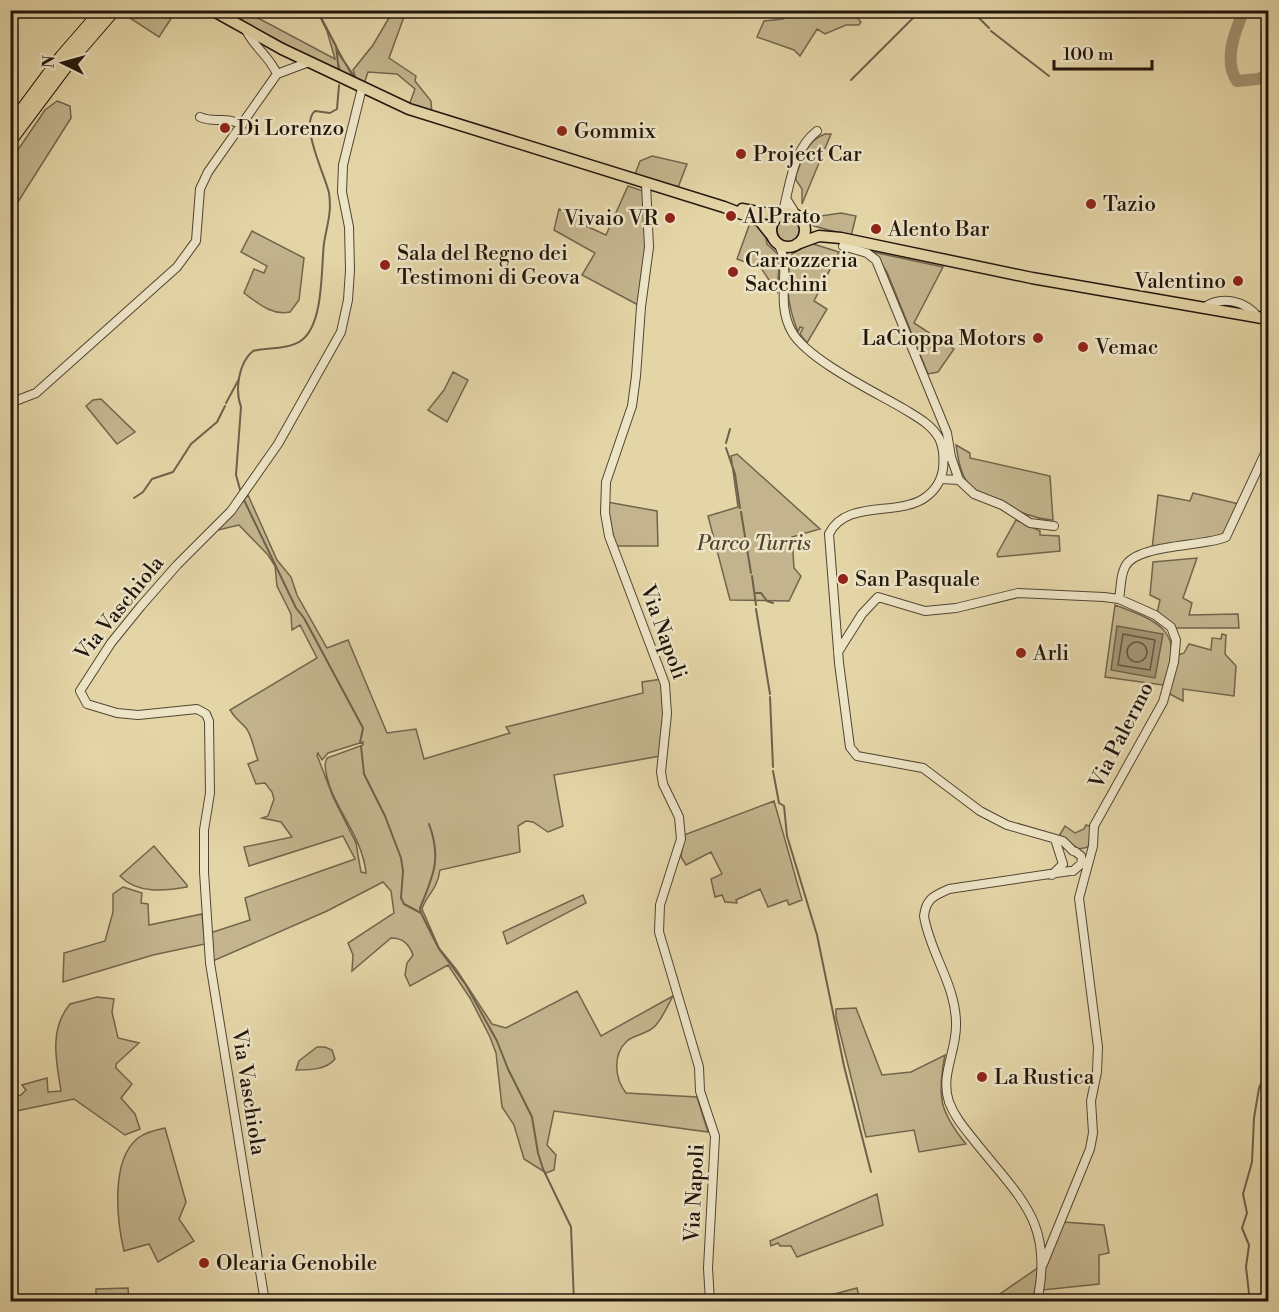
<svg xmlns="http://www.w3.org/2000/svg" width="1279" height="1312" viewBox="0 0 1279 1312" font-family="'Libre Bodoni',serif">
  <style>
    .green { fill: #c3b48d; stroke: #72644c; stroke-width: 1.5; fill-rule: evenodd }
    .water { fill: #a29472; stroke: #6e6149; stroke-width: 1.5 }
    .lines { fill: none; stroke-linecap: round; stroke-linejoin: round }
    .shore { stroke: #62543f; stroke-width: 1.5 }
    .stream { stroke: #6e6149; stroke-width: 2 }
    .river { stroke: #a29472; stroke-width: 12 }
    .minor-casing { stroke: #524533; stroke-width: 10 }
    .major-casing { stroke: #21150c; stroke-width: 13 }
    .highway-casing { stroke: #21150c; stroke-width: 14 }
    .minor { stroke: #ede4c6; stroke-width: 8 }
    .major { stroke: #e4d5a7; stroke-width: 10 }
    .highway { stroke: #e4d5a7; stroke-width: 12 }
    .poi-dot { fill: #8f2418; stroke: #ede4c6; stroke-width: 2 }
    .labels { text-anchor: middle; stroke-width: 5; stroke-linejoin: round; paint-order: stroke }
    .poi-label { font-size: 21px; fill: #21150c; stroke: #ede4c6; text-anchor: start }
    .park-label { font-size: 21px; font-style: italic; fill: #524533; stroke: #ede4c6 }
    .street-label { font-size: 21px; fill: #21150c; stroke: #ede4c6 }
  </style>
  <rect width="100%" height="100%" fill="#e4d5a7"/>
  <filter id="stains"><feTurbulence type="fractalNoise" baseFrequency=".00333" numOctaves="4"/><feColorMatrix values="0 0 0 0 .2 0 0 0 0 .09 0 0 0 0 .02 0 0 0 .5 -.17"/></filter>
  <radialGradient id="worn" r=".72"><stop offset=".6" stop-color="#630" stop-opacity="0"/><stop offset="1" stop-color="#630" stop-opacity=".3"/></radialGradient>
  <path class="green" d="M125,10h50l1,1 -17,26 -37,-24z
    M222,11h23l90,48 -8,-28 -10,-20c13,23 24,46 38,69l-15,-7 -1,-8 -1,7z
    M393,11h41l-29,3 -16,44 27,18 -1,5 16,20 1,13 -23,-9 6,-16 -18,-15 -29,-2 -4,12 -7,-3 -4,-11 20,-25z
    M793,11h68l-6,4 6,7 -2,3h-13l-21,9 -8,-5 -17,27 -6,-6 -37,-13 7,-16 19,-2z
    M57,101l13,5 1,12 -60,95v-53l34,-50z
    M825,134h6l-29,70v-15l-6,-9v-5c7,-17 10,-34 29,-41z
    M652,156l35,8 -10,26 -43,-13 6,-16z
    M628,186l15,5 4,58 -7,57 -58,-31 13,-22 -41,-23 5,-21 28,11 -1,6 20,9z
    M841,213l15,3 -5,20 -37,-10 -7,-8z
    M777 230a12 12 0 1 1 24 0a12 12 0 1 1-24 0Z
    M750,223l14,4 3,17 13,12 -3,36 -16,-24 -24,-9z
    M252,231l52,27 -5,42 -9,12c-18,4 -32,-9 -46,-19l10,-24 10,4 3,-7 -26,-14z
    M810,243l29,9 -25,49 13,8 -20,34 -7,-9 3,-6 -3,-1 -2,5c-11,-27 -13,-50 -6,-78z
    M868,251l75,16 -29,56 40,26 -16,23 -10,2 -41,-102 -9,-14z
    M453,372l15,8 -21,42 -19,-12 16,-20z
    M101,399l34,33 -18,12 -31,-38 7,-6z
    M956,445l14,8v5l80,18 3,44c-18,0 -77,-23 -86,-38 -7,-10 -9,-25 -11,-37z
    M737,454l83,75 -28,8 2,31 7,8 -12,25 -59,-1 -22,-84 30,-9 -7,-51z
    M1193,493l46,11 -14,33 -73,12 6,-54 32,6z
    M248,495l29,65 14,17 6,18 30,53 21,-8 39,93 29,-4 8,30 86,-26 -4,-6 8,-2 129,-32 -1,-11 20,-3 4,12 -6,65 -106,19 9,51 -15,6 -15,-10 -7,-1 -8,5 2,26 -80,18c-3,21 -14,25 -18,39l17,39 17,21 36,55 14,4 71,-37 24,45 72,-40c-5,9 -10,21 -17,29 -7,9 -21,9 -29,16 -15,14 -12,38 -1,52l71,4 11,35 -154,-21 -7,34 9,10 -2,15 -8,3 -22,-14 -10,-34 -12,-18 -6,-54 -6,-16 -20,-39 -22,-33 -38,21 -5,-11 2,-12 6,-8c-4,-11 -10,-17 -22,-17l-39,33 1,-16 -5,-12 46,-30 -3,-22 -8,-9 -56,29 -114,50 -3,-28 40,-13 -5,-22 110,-39 -12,-23 -94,30 -5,-19 48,-10 -11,-15 -19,-4 6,-2 6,-17 -2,-7 -7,-9 -9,1 -8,-20 10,-4c-4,-9 -6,-25 -12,-32 -7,-8 -9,-7 -16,-18l87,-52 -17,-33 -8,5 -1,-16 -14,-28 -2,-20 -7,-11 -29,-30 -21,5zM363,742v3l-36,13 -2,6c2,38 37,68 41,109l-5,-1 -5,-29 -23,-46 -16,-42 1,-2 4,7 6,-7z
    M607,502l50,9 1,35h-43z
    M1016,520l24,11v4l19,1 1,15 -62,6 -1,-3z
    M1197,558l-14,40 9,5 -3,12 49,-1 1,14h-65l-17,-15 3,-13 -10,-5 3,-33z
    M1115,605c44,16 72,27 48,80l-58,-8z
    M1222,634l4,1 -1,19 11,12 -2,30 -51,-7v12l-15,-8 10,-38 6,-2 5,-9 22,6 1,-12 9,1z
    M774,801l28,99 -13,5 -2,-5 -19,7 -8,-18 -24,11 1,3 -12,-1 -3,-7 -7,2 -4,-18 11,-5 -11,-22 -25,13 -5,-8 3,-22z
    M1086,825l7,2 -5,20 -9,2 -20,-13 6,-10 10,7 9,-4z
    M154,846l33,39v2c-22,4 -50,7 -67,-11z
    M123,887l19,6 -1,10 7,1 1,21 53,-11 3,30 -52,11 -90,27 1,-29 41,-12 8,-29v-18z
    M583,895l3,8 -79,41 -4,-12z
    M97,997l17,2 -2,13 6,26 21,5 -23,21v4l16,16 -11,14 14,16 5,15 -15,6 -51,-36 -63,13v-15l10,-2 5,-5 -4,-5 25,-7 1,14 13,-1c-5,-30 -12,-62 9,-87z
    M856,1008l26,67 29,-3 34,-17c-8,41 -6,56 21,89l-47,8 -5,-22 -48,7 -30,-120v-8z
    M317,1047h8l7,3 3,9c-9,11 -25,11 -39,11l3,-9z
    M165,1128l21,74 -7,17 15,22 -36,21 -9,-18 -25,7c-7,-30 -14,-91 14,-113 8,-6 17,-8 27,-10z
    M877,1194l6,31 -86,32 -6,-11h-11l-2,-3 -7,3 -1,-5z
    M1063,1222l41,3 5,28 -10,2v29l-56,6 3,-27z
    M1039,1267l-6,34 -43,1 4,-4z
    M128,1288l1,13h-33v-12z
    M857,1288l3,13h-52z"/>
  <path class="water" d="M1117,626l46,8 -8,44 -44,-8z"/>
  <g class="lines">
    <path class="shore" d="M1123,634l32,6 -5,30 -32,-5z
      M1127 652a10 10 0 1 1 20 0a10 10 0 1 1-20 0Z"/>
    <path class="stream" d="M317,10l19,36 3,26
      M977,16l12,12
      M991,31l58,45
      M337,51l17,25
      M851,80l70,-70
      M226,403l13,-24
      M726,443l4,-14
      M726,448l9,26 5,34
      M241,493l-5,-18 5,-68c-6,-16 -3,-44 12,-56 15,-4 36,-1 49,-11 22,-17 19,-72 22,-97 3,-18 8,-31 5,-50 -4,-18 -30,-69 -14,-82l15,2 7,-4 2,-24
      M134,498l9,-6 9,-13 21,-7 18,-28 26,-22 8,-16
      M244,500l52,108 8,10 59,110 -3,15
      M741,512l10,61
      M752,576l4,29
      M756,593h5l6,8 6,2
      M756,609l14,85
      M770,697l3,70
      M361,746l3,28 21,42 16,42 2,13 -2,27 3,6 17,9 18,36 27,36 31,56 11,28 24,48 6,36 5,16 28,58 3,75
      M773,771l6,32 5,3 3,30 30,99 27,131 27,106
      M1268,885v13
      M421,913l-1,-5c13,-32 22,-49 9,-84
      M1250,1302l-4,-35 3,-22 -7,-17 5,-15 -4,-19 9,-32 2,-44 5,-30 9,-19"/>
    <path class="river" d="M1244,10c-9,21 -21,51 -7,71l21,-2 10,-4"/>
    <defs>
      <path id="minor" d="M246,30c8,17 24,27 31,44
        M200,117c16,7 24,-2 42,8
        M646,184l3,63 -8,60 -5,69 -4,30 -26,76 -1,31 4,23 56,148 2,30 -6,58 2,12 16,33 2,22 -21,66 -1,27 40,135 1,24 15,45 -7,132 2,34
        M787,200l10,16
        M782,215c8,-28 10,-65 35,-84
        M778,244c15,22 -4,57 14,88 16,28 83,60 112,77 13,8 27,15 35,29 5,10 5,21 4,31 -2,13 -9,23 -20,30 -28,17 -78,1 -94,35l10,129 11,84 7,9 66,12 57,43 27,14 56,16 10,10
        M843,246l24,7 9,7 71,173 4,24
        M1203,308c18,-13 42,-8 56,10
        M10,403l26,-10 141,-126 19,-26 4,-52 8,-17 69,-98 32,-12
        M946,457h5l8,23
        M941,479l18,1 15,14 28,11 28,18 24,3
        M1119,599c2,-10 1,-23 6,-32 10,-23 78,-20 101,-30l42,-90
        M838,652l24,-38 16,-17 47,14 31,-3 62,-15 86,4 15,2 36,16 16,12 5,13 -2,22 -11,40 -69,124 -1,20 -14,52 19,149 -1,25 -6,29 2,32 -3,16 -47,115
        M1073,871l9,-8 -1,-7 -5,-4
        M1052,875l11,-11 -8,-25
        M265,1302l-55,-339 -6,-91v-42l6,-37 -1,-72 -3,-7 -9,-5 -59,6 -21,-2 -30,-9 -7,-13 31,-48 30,-37 36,-41 54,-54 47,-67 63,-112 7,-32 2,-30 -1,-43 -7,-35 1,-27 19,-77
        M1037,1302c17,-78 -15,-102 -60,-158 -11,-14 -22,-26 -28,-42 -9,-26 7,-50 7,-76 1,-40 -26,-72 -32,-110 2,-17 9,-20 25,-27l121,-18"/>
      <path id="major" d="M212,10l70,39 127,60 315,98 36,14 12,15
        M742,209l38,7
        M771 230a17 17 0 1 1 34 0a17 17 0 1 1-34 0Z
        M797,244l22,-8 22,2 191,40 236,41"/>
      <path id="highway" d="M10,126l52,-70 40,-46
        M10,141l60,-80 44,-51"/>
    </defs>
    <use href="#minor" class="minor-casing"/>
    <use href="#major" class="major-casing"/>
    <use href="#highway" class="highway-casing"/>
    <use href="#minor" class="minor"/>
    <use href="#major" class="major"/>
    <use href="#highway" class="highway"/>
  </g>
  <g class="poi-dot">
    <circle cx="225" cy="128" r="6"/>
    <circle cx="562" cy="131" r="6"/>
    <circle cx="741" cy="154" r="6"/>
    <circle cx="1091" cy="204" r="6"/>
    <circle cx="731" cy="216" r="6"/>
    <circle cx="670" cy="218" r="6"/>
    <circle cx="876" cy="229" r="6"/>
    <circle cx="385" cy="265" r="6"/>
    <circle cx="733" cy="272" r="6"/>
    <circle cx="1238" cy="281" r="6"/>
    <circle cx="1038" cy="338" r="6"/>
    <circle cx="1083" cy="347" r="6"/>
    <circle cx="843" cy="579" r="6"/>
    <circle cx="1021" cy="653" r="6"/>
    <circle cx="982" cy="1077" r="6"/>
    <circle cx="204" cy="1263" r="6"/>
  </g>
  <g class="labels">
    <g class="poi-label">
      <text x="237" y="135">Di Lorenzo</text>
      <text x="574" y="138">Gommix</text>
      <text x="753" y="161">Project Car</text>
      <text x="1103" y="211">Tazio</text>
      <text x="743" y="223">Al Prato</text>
      <text x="658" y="225" text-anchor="end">Vivaio VR</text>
      <text x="888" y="236">Alento Bar</text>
      <text x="397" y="260">Sala del Regno dei<tspan x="397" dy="24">Testimoni di Geova</tspan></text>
      <text x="745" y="267">Carrozzeria<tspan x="745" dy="24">Sacchini</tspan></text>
      <text x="1226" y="288" text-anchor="end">Valentino</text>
      <text x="1026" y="345" text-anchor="end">LaCioppa Motors</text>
      <text x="1095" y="354">Vemac</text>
      <text x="855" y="586">San Pasquale</text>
      <text x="1033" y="660">Arli</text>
      <text x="994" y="1084">La Rustica</text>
      <text x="216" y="1270">Olearia Genobile</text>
    </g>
    <g class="park-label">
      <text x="754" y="550">Parco Turris</text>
    </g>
    <g class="street-label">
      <text transform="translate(119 608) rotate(-51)" y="7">Via Vaschiola</text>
      <text transform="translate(664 632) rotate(70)" y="7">Via Napoli</text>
      <text transform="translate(1121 735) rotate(-63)" y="7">Via Palermo</text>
      <text transform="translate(249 1092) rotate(81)" y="7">Via Vaschiola</text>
      <text transform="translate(694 1193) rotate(-87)" y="7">Via Napoli</text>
    </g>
  </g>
  <rect width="1279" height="1312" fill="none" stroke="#e4d5a7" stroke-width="36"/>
  <rect x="12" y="12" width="1255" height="1288" fill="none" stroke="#21150c" stroke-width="3"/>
  <rect x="18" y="18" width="1243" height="1276" fill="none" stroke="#21150c" stroke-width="1.5"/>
  <g transform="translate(63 63) rotate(275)" stroke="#ede4c6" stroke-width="4.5" paint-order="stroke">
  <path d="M0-4.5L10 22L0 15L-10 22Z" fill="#21150c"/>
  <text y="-9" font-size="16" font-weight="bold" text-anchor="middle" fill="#21150c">N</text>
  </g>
  <path d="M1054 60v9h98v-9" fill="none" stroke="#21150c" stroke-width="3"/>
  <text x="1063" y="60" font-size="18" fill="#21150c" stroke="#ede4c6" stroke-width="4.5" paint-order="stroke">100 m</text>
  <rect width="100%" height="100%" filter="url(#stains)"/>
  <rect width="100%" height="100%" fill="url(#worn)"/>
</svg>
